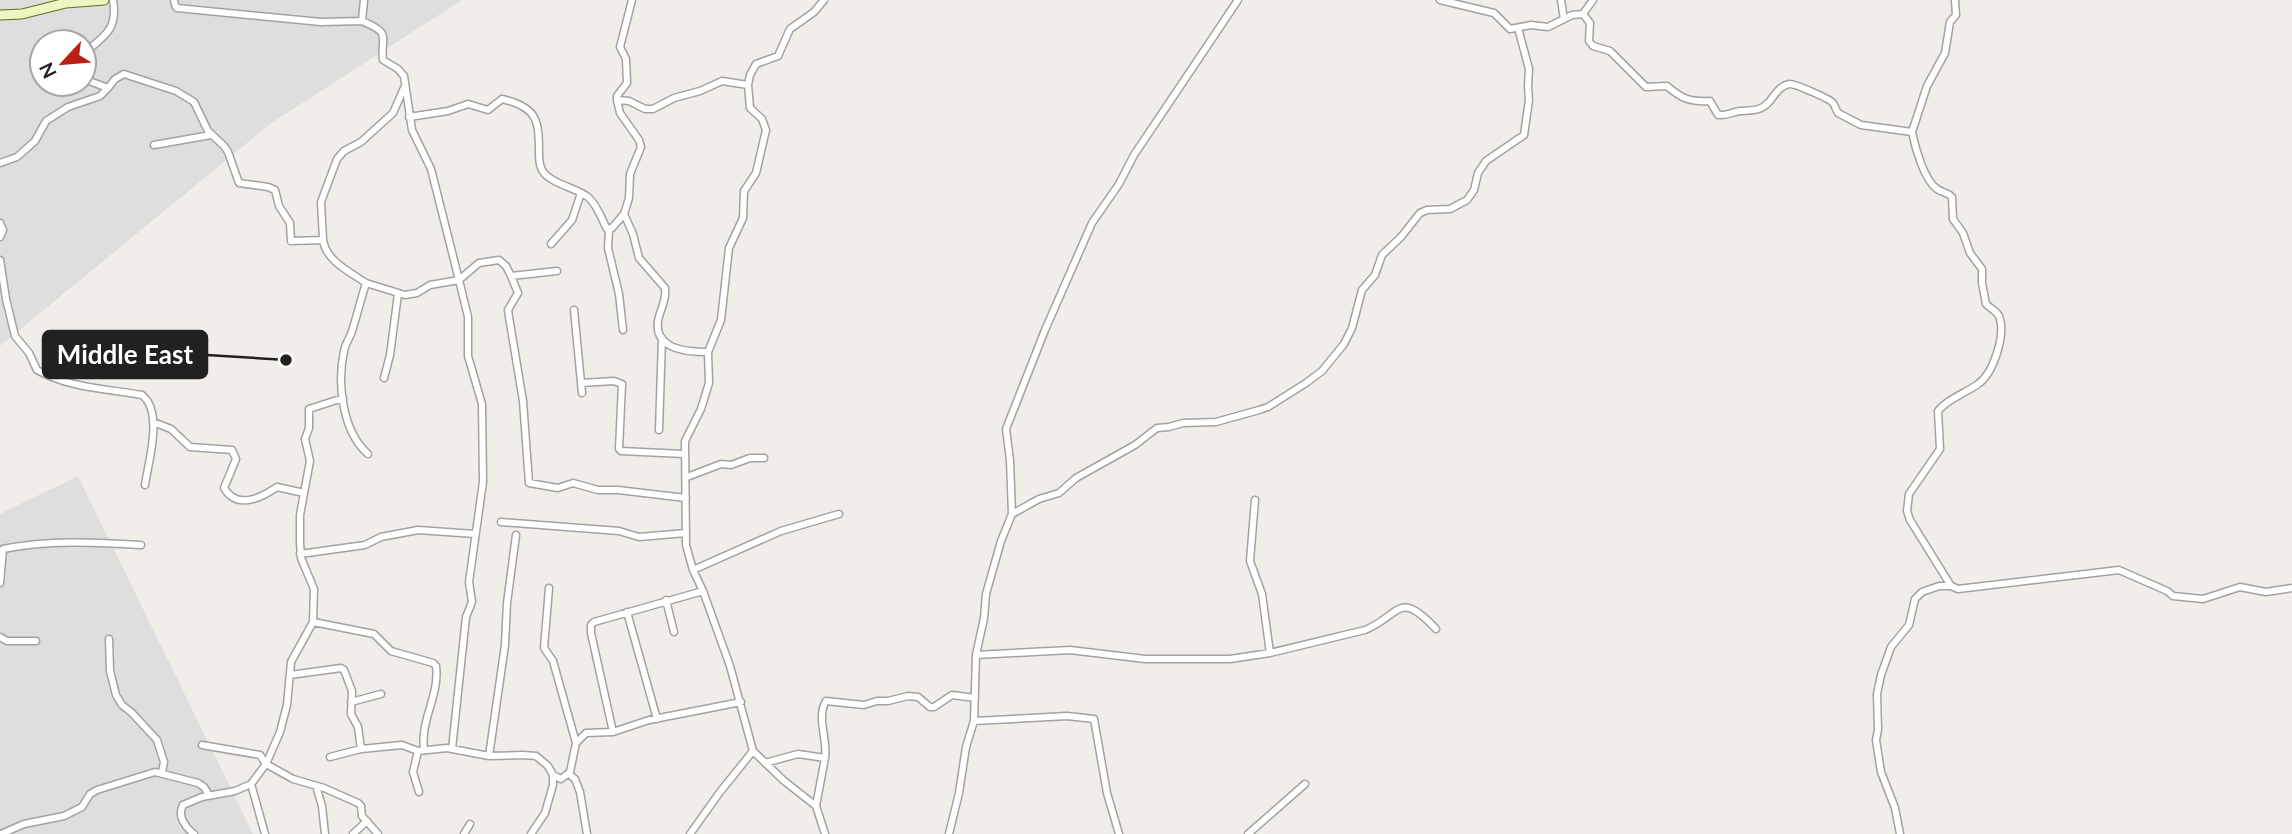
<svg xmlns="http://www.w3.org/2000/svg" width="2292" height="834" viewBox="0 0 2292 834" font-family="Lato,sans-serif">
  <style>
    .residential { fill: #dfdede; fill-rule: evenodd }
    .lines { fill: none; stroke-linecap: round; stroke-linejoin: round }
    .street-casing { stroke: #a2a2a2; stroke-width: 9 }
    .secondary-casing { stroke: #607010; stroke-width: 11 }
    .street { stroke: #fff; stroke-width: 6 }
    .secondary { stroke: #eff4c3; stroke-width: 9 }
    .leader { fill: none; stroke: #212121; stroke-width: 2.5 }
    .callout-dot { fill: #212121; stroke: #fff; stroke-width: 2.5 }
    .callout { fill: #212121; stroke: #212121; stroke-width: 2.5 }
    .callout-label { font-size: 26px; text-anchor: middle; font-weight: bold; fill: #fff }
  </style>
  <rect width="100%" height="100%" fill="#f1eee9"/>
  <path class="residential" d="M0,0h462l-192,124 -270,222zM42,42h42v42h-42z
    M78,476l175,358h-253v-320z"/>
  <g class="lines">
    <defs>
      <path id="street" d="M174,0l1,5 2,3 144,14 41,-1 2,-21
        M632,0l-12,47 6,12 1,24 -10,13v4l3,13 19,27 2,7 -11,27 -1,24 -5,16 9,20 6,24 26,30c2,12 -5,21 -7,33 -4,29 30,31 50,31
        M824,0l-10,12 -24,17 -12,27 -22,8 -6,11 -2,10 2,23 12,11 4,11 -10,43 -12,18 -1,27 -14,30 -8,72 -13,32 1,31 -8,26 -16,32 1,104 7,25 10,21 27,75 23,85 30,29 33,26 9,28
        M1440,0l54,13 16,16 21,-4 17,2 24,-12 11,-1 7,9 -1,18 4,5 17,5 36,36 21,-1c15,13 23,16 43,15l8,14c9,1 14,-3 22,-4 11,-1 20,1 29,-9 6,-7 10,-16 20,-18 5,-1 41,15 44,19 1,1 4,9 5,10l23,12 51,7c3,15 12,48 25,57 6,4 10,3 15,8l1,22 10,14 7,20 12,16v14l4,21c5,5 13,8 14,15 5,18 -7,55 -22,65 -12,9 -31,15 -40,27l2,38 -31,45 -2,17 3,9 41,66 7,3 161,-19 48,21 6,5 30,3 37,-12 26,5 26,-4
        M1561,0l3,19
        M1583,14l10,-14
        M362,21c31,13 18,15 21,39l15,9 6,7 8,54 19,39 28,111 20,-17 20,-3 7,6 5,10 46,-5
        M84,53c21,-17 34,-24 29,-53
        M84,79l24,9 7,-9 9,-5 52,17 18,11 14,29 16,15 4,6 11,31 29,4 7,3 4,16 11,17 1,18 32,-1c3,21 27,32 43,43
        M617,100l12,1 16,8h8l21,-11 26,-7 22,-10 26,4
        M409,117l39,-6 20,-7 20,6 14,-11c36,8 37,22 37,55 0,6 0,10 3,16 8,14 33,17 46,27 10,9 13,21 19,32l5,-1 12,-14
        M1912,132l15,-46 18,-33 5,-31 6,-7 -1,-15
        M154,145l57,-10
        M0,163l17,-6 18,-16 11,-20 22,-14 32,-11 8,-8
        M0,223l3,7 -3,7
        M609,230l-1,18 11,46 4,36
        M323,240l-2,-38 16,-43 7,-8 17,-9 32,-29 11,-25
        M551,244l21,-24 9,-27
        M0,260l6,39 9,37 14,17 8,17c32,18 70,19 105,25 22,17 6,68 3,90
        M511,276l7,17 -10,17 1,7 14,84 6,82 29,5 15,-5 25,7h20l68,8
        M574,310l8,83
        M384,378l6,-23 8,-61
        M581,383l33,-2 8,3 -3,65 2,2 63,3
        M153,422l18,7 19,18 42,3 4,9 -12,29c13,22 37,10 53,-1l27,6
        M659,430l3,-92
        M368,454c-26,-23 -31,-71 -24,-103 1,-7 6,-13 8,-20 5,-16 9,-32 14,-48l39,12 12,-2 13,-8 29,-5 9,37v39l14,48 1,78 -14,100 3,20 -6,15 -14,132
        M687,477l34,-13 10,1 19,-7h14
        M1255,500l-5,61 12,33 8,59
        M1012,514l27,-15 20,-6 17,-15 59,-33 22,-17 12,-1 14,-4 33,-1 43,-12 9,-3 38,-24 16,-12 22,-27 8,-16 10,-38 13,-15 7,-20 19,-18 19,-24 7,-3 23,-1 17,-9 7,-10 4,-17 8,-12 38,-26 5,-35 -1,-13 1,-18 -11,-41
        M501,522l118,9 20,6 47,-4
        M300,554l65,-9 16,-8 37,-7 57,4
        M693,570l88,-39 58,-17
        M0,583l3,-34c45,-9 92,-7 138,-4
        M549,588l-5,60 9,13 23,82
        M666,600l8,32
        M627,612l30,107
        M313,622l61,12 17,17 42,12 3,3c4,29 -16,54 -12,83
        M0,637l7,4h29
        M109,639l1,32 6,24 6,10 9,7 26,28 7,22 -2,10
        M976,655l94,-5 75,9h85l40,-6 95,-23c35,-14 33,-42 71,-1
        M290,675l51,-7 3,2 8,21 -1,23 7,13 3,22 41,-4 16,6 29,-3 42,8 34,-1 13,1 12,10 5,9v10l-8,28 -14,21
        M351,702l30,-8
        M974,721l93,-5 27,3 13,74 12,41
        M613,732l-22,-99v-8l3,-3 109,-31
        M202,745l58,10 6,9 27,15 31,9 34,15 3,3 1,10 16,18
        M418,751l-5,21 6,20
        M489,756l16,-111 2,-42 9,-68
        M330,757l31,-8
        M765,763l33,-9 27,4c3,-18 -9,-41 1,-57l38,4 13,-4h11l20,-5 10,1 12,10h4l18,-12 23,3
        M569,774l6,5 5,13 7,42
        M553,775l8,4 9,-7 6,-29 10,-10 27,-1 36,-12 92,-18
        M251,784l14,50
        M316,786l6,20 3,28
        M816,806l9,-48
        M1,834l23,-10 40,-8 18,-9 8,-13 7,-4 58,-18 43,11 6,4 5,8
        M194,834c-9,-7 -17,-18 -11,-29l19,-8 33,-6 16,-7 15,-20 14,-32 7,-27 4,-43 22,-40 1,-33 -13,-31 -1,-16v-27l10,-54 -5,-22 4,-11v-19l34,-11
        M353,834l14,-13
        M464,834l6,-10
        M690,834l30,-42 33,-41
        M949,834l10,-41 7,-46 8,-26 2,-66 8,-37 2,-24 15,-53 11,-27 -2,-54 -4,-31 39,-99 47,-107 27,-39 15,-29 104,-155
        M1248,834l57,-50
        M1900,834l-5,-26 -14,-36 -5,-32 2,-10 -1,-36 4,-19 10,-28 18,-22 6,-26 7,-7 17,-6h12"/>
      <path id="secondary" d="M0,15l22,-1 44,-11 38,-3"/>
    </defs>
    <use href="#street" class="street-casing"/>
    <use href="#secondary" class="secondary-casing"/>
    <use href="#street" class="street"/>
    <use href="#secondary" class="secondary"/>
  </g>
  <path class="leader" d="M286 360L207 355"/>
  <circle class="callout-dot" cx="286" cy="360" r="7"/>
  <rect class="callout" x="43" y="331" width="164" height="47" rx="7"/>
  <g class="callout-label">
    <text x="125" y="364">Middle East</text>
  </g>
  <g transform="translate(63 63) rotate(244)"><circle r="33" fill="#ffffff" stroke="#a6a6a6" stroke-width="2"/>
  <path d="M0-5L12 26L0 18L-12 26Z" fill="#be1f14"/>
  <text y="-10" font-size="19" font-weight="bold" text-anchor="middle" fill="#212121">N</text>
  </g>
</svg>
